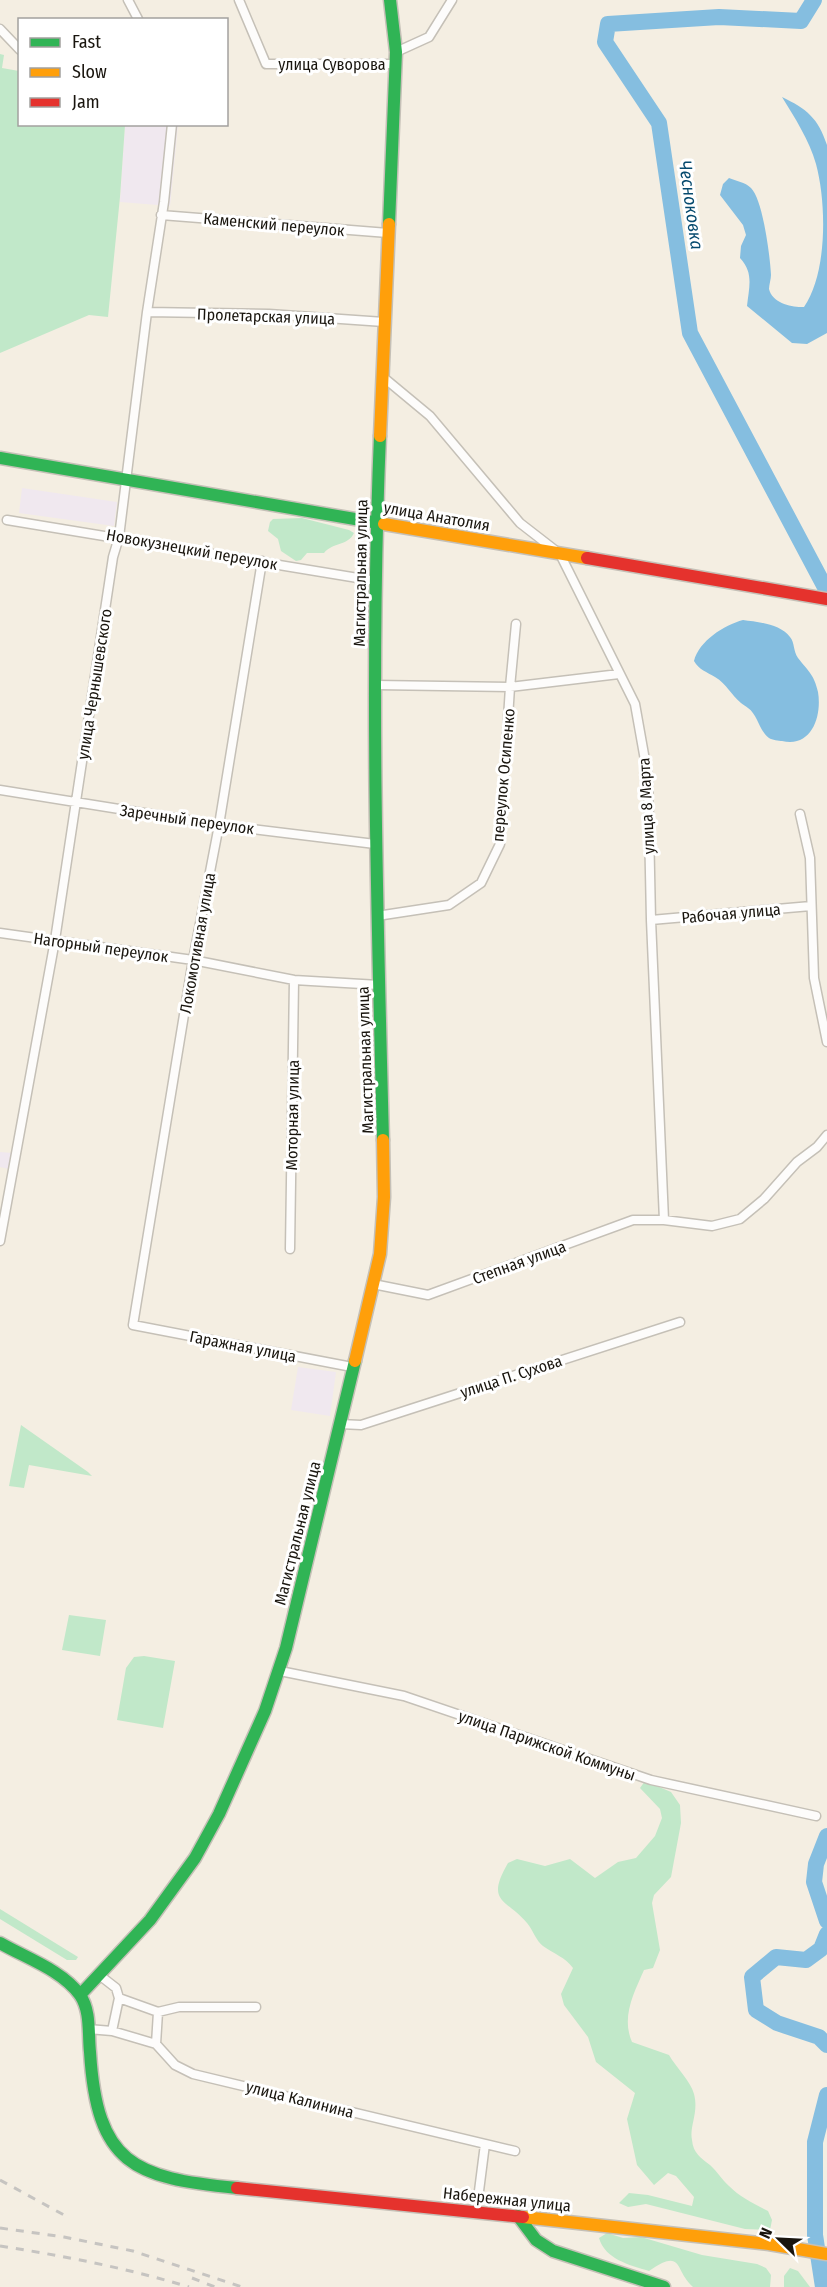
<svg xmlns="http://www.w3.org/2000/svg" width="827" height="2287" viewBox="0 0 827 2287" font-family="'Fira Sans Condensed',sans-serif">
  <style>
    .industrial { fill: #f0e8ef }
    .green { fill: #c1e8c9 }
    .water { fill: #85bee0 }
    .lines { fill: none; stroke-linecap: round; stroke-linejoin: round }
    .river { stroke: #85bee0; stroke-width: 16 }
    .street-casing { stroke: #c5c0b7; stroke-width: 11 }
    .fast-casing { stroke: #c5c0b7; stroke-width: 15 }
    .slow-casing { stroke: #c5c0b7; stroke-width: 15 }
    .jam-casing { stroke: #c5c0b7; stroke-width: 15 }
    .street { stroke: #fdfcfb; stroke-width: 8 }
    .fast { stroke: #30b455; stroke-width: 12 }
    .slow { stroke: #ff9f0a; stroke-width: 12 }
    .jam { stroke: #e5322d; stroke-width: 12 }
    .rail { stroke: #c6c4c1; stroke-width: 3; stroke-dasharray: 8 8; stroke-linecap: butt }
    .labels { text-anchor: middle; stroke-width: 6; stroke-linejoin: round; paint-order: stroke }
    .street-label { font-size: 16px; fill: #19150e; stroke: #fff }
    .water-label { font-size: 18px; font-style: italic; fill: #064a6e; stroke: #fff }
  </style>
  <rect width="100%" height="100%" fill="#f4eee2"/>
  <path class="industrial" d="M125,125h53l-8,81 -50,-4z
    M22,488l95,14 -3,24 -95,-13z
    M0,1152l12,1 -3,16 -9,-2z
    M298,1367l38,5 -6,44 -39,-6z"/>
  <path class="green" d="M0,54l4,1 -2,13 17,3 1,53 105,1 -5,72 -12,120 -19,-2 -89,38z
    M302,518l47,12 5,3c-6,13 -21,9 -30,20h-17l-6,7 -5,1 -15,-10 -3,-12 -10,-8 2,-9 3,-3z
    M21,1425l67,47 4,4 -63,-11 -5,23 -15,-2z
    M69,1615l37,5 -6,36 -38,-6z
    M144,1656l31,5 -12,67 -46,-8 9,-52 8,-11z
    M645,1781l26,11 9,13 1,18 -10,54 -17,18 -2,8 8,47 -7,18 -9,2c-10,23 -23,47 -12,72l37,13c7,12 22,27 25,39 5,19 -5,32 -2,46 1,13 9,18 18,25 7,6 12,15 19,21 11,11 25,18 39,25l4,9 -2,10 -25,-1 -99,-25 -18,3 -9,-4 10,-10 19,2 44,11 2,-9 -18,-21 -8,-3 -14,12 -17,-20 -10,-46 8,-26 -39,-31 -8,-25 -24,-32 -3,-11 12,-26c-8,-11 -19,-14 -30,-22 -7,-5 -10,-16 -16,-23 -21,-25 -42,-20 -19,-60l9,-4 28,7 25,-7 25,19 23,-16 18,-4 19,-22 7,-18 -2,-9 -20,-21z
    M0,1909l78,48 -2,3h-9l-67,-41z
    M607,2233l16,5 18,-1 61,18 55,9 9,4 5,7 -1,12h-77c-19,-16 -9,-40 -44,-16 -20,-6 -44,-12 -50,-33z
    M790,2268l8,3 12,16h-26v-11z"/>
  <path class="water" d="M782,97c25,12 36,21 45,48v188l-20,11 -15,-1 -45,-37c2,-19 7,-33 -7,-48l1,-12 5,-11 -3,-10 -23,-30 3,-11 6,-6c7,3 16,4 22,10 12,12 19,68 20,87 0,4 -2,10 -2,14 3,14 24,19 35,18 23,-33 23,-102 12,-143 -7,-24 -21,-46 -34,-67z
    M743,620c15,2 37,4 47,17 5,6 3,14 8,21 10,13 16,16 20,34 4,24 -6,56 -36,49 -3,0 -10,-1 -13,-3 -10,-7 -11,-23 -21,-30 -2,-2 -5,-3 -7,-5 -10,-8 -14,-19 -26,-26 -8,-5 -16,-7 -21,-16 5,-20 30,-36 49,-41z"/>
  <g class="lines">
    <path class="river" d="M814,0l-13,21 -82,-4 -111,7 -3,18 54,81 31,210 137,258
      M827,1836l-11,28 -2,18 13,39
      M827,1934l-6,15 -15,11 -30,-3 -24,20 4,33 21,13 42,14 8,8
      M823,2287l-8,-52v-93l12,-47"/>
    <defs>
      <path id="street" d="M128,0l10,19
        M239,0l27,64h130
        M0,29l20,21
        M396,52l33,-15 23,-37
        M161,215l227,18
        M147,312l122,2 115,8
        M383,377l47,39 90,107 40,31 75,150 13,73 3,143 13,300
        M7,520l369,61
        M262,561l-43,264 -26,135 -60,365 219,42
        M376,685l134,2 109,-13
        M0,790l219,35 156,19
        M800,814l10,44 4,120 13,64
        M377,916l72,-11 32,-22 19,-39 10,-157 6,-63
        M651,920l160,-14
        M0,933l193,27 101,20 85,5
        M0,1241l55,-301 58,-383 6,-20 28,-225 17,-110 8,-78
        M290,1249l4,-269
        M373,1284l55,11 205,-75h31l48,6 28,-7 24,-20 33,-37 20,-15 10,-12
        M340,1424l21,1 319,-103
        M280,1671l124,25 247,84 165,36
        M98,1974l18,14 3,10 39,14 21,-5h77
        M158,2012l-2,32 19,21 18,9 322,77
        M88,2029l24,2 44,13
        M112,2031l7,-33
        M479,2191l6,-47"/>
      <path id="fast" d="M389,224l7,-172 -6,-52
        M380,436c-10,235 -3,470 3,704
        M0,458l384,66
        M0,1943c26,15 62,27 80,52 11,16 8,39 10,57 7,112 43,126 147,136
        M80,1995l70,-75 45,-62 24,-44 46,-103 21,-63 69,-287
        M518,2216l18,24 17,11 111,36"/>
      <path id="slow" d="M380,436l9,-212
        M384,524l203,34
        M355,1361l25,-107 4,-57 -1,-57
        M523,2217l246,27 58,10"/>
      <path id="jam" d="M587,558l240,41
        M237,2188l286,29"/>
    </defs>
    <use href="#street" class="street-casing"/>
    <use href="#fast" class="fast-casing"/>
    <use href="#slow" class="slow-casing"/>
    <use href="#jam" class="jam-casing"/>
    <use href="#street" class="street"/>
    <use href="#fast" class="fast"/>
    <use href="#slow" class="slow"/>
    <use href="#jam" class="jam"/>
    <path class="rail" d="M0,2180l64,35
      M0,2228l64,9 69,14 109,36
      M0,2246c64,10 127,22 189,41
      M192,2278l23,9"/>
  </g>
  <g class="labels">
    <g class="street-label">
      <text x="332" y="70">улица Суворова</text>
      <text transform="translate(274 224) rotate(5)" y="6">Каменский переулок</text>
      <text transform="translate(266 316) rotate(2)" y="6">Пролетарская улица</text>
      <text transform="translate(437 516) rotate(10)" y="6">улица Анатолия</text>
      <text transform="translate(192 549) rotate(10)" y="6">Новокузнецкий переулок</text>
      <text transform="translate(360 573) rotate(-89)" y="6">Магистральная улица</text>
      <text transform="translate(94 684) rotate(-81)" y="6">улица Чернышевского</text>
      <text transform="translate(503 775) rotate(-85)" y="6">переулок Осипенко</text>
      <text transform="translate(646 806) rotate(-93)" y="6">улица 8 Марта</text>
      <text transform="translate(187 819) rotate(8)" y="6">Заречный переулок</text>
      <text transform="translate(731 913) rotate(-5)" y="6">Рабочая улица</text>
      <text transform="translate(197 943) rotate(-80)" y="6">Локомотивная улица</text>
      <text transform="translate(101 947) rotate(8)" y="6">Нагорный переулок</text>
      <text transform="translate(365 1060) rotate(-92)" y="6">Магистральная улица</text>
      <text transform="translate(292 1115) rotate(-89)" y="6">Моторная улица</text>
      <text transform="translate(519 1262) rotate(-20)" y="6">Степная улица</text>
      <text transform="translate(243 1346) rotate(11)" y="6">Гаражная улица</text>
      <text transform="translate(511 1376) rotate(-18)" y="6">улица П. Сухова</text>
      <text transform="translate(297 1533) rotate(-76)" y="6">Магистральная улица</text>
      <text transform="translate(547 1745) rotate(19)" y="6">улица Парижской Коммуны</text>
      <text transform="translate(300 2099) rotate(14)" y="6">улица Калинина</text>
      <text transform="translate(507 2199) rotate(6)" y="6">Набережная улица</text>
    </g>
    <g class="water-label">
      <text transform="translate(691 205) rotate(82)" y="6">Чесноковка</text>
    </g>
  </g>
  <rect x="18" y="18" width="210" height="108" fill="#ffffff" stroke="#a3a19f" stroke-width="1.5"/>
  <rect x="30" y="38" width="30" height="9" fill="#30b455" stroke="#a3a19f" stroke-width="1.5"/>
  <text x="72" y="48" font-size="18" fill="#19150e">Fast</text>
  <rect x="30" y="68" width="30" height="9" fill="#ff9f0a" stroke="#a3a19f" stroke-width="1.5"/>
  <text x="72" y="78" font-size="18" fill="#19150e">Slow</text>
  <rect x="30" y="98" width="30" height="9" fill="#e5322d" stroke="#a3a19f" stroke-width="1.5"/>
  <text x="72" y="108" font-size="18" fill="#19150e">Jam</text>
  <g transform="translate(779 2239) rotate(294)" stroke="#ffffff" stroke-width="4.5" paint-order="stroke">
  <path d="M0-4.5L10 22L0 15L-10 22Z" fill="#19150e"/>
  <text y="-9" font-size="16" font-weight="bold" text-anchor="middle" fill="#19150e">N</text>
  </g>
</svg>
